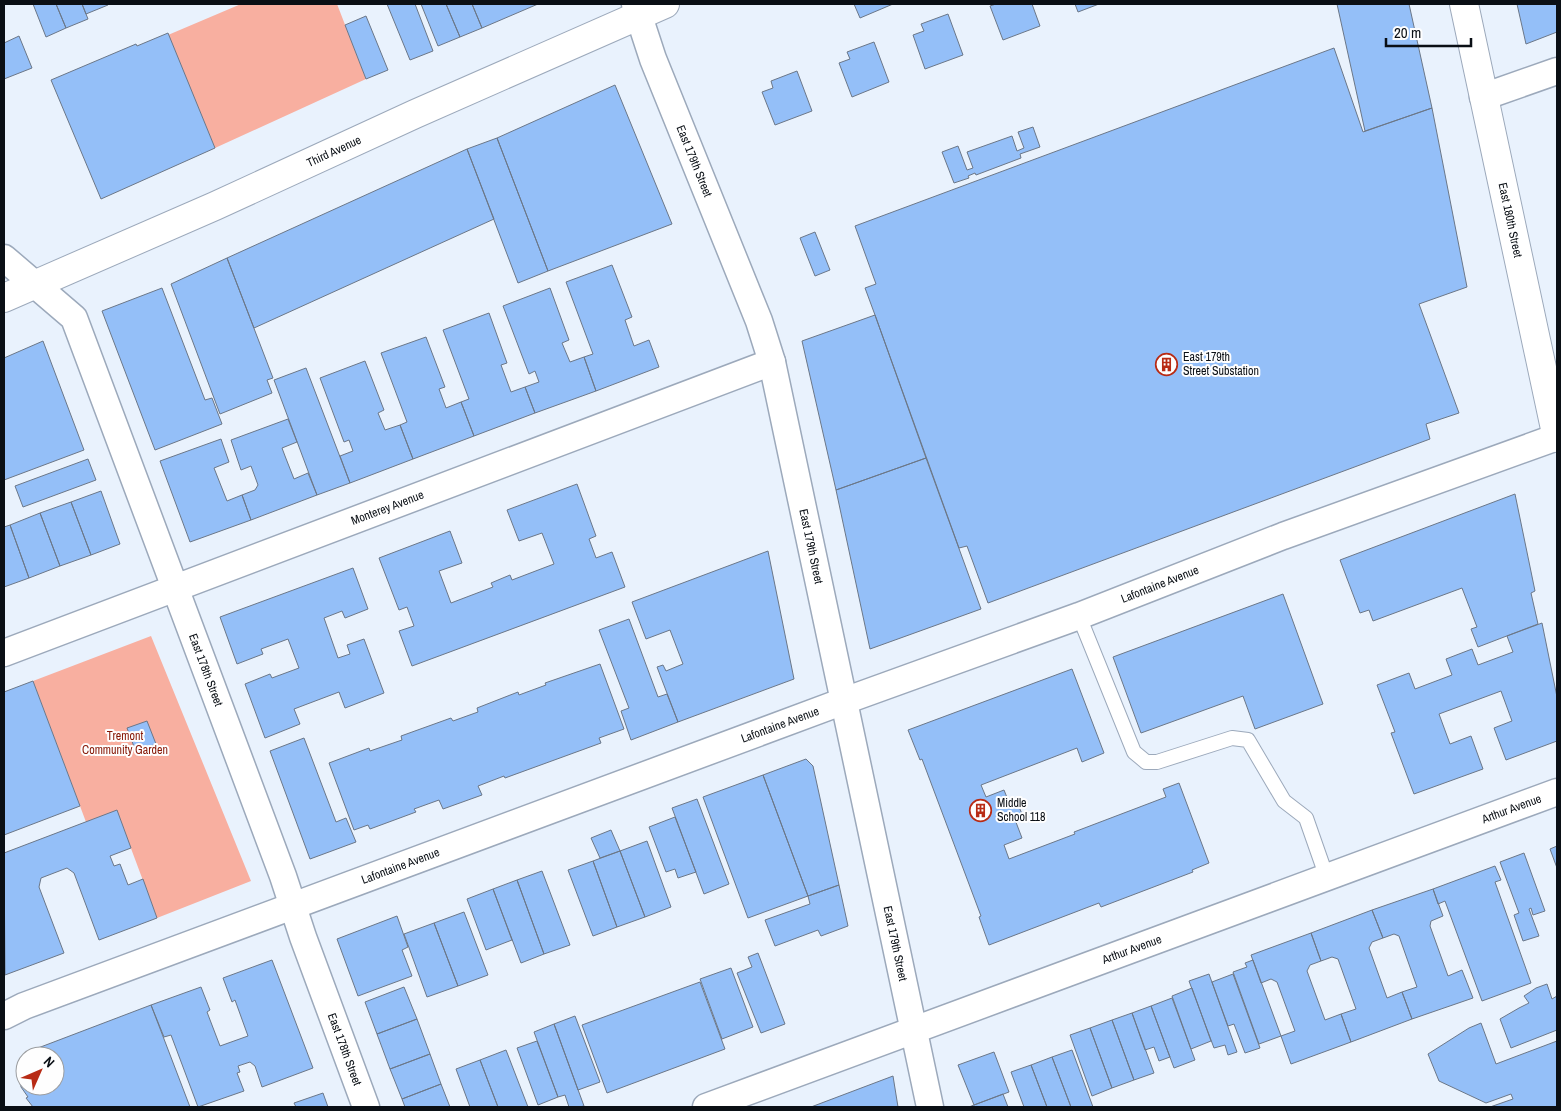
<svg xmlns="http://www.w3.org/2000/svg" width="1561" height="1111" viewBox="0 0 1561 1111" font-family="'Archivo Narrow',sans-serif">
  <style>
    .green { fill: #f8afa0 }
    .building { fill: #94bff8; stroke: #6b7788 }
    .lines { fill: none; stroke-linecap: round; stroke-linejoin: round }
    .lane-casing { stroke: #9ca9bb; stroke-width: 16 }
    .street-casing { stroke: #9ca9bb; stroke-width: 29 }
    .secondary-casing { stroke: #9ca9bb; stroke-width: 30 }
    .lane { stroke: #fff; stroke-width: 14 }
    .street { stroke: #fff; stroke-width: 26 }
    .secondary { stroke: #fff; stroke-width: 28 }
    .labels { text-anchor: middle; stroke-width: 4; stroke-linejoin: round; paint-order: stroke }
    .street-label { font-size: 12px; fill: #0a0f15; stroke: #fefefe }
    .poi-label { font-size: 12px; fill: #0a0f15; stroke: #fefefe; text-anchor: start }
    .park-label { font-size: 12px; fill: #841503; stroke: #fefefe }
  </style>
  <rect width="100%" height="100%" fill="#e9f2fd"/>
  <path class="green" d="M241,4h96l29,75 -151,69 -47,-113z
    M151,636l100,245 -94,37 -40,-107 -31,11 -53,-141z"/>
  <path class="building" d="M33,4h23l10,24 -20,9z
    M56,4h26l6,15 -22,9z
    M82,4h25l1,1 -22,9z
    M387,4h28l18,47 -23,9z
    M421,4h25l14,33 -22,9z
    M446,4h26l10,24 -22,9z
    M472,4h66l-56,24z
    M854,4h39l-33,14z
    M996,4h36l8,22 -37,14 -13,-34z
    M1075,4h24l-21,8z
    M1337,4h72l23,104 -67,23z
    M1517,4h40v28l-31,12z
    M948,14l15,41 -38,14 -12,-34 11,-4 -3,-7z
    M366,16l22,54 -22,9 -21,-54z
    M168,33l47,115 -114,51 -50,-119 85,-36 1,2z
    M19,36l13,32 -28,11v-36z
    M874,42l15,40 -37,15 -13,-34 11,-4 -3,-7z
    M1334,48l29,84 69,-24 35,179 -48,17 40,109 -33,11 4,15 -442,164 -21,-57 -8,2 -84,-233 -10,-27 11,-4 -21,-58z
    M797,71l15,40 -37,14 -13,-33 11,-4 -2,-7z
    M615,85l57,139 -124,47 -51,-133z
    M1033,127l7,20 -20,7 1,4 -45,17 -1,-2 -7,3 1,2 -15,5 -12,-31 16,-6 9,24 6,-2 -6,-16 45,-16 5,15 7,-3 -6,-16z
    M497,138l51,133 -30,12 -51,-134z
    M467,149l27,70 -240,109 -27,-70z
    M815,232l15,38 -15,6 -15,-38z
    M227,258l46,120 -6,2 5,13 -52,21 -49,-130z
    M612,265l20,52 -7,3 9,26 15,-6 10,27 -63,24 -12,-34 9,-3 -27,-72z
    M162,288l43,112 7,-2 10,26 -67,26 -53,-139z
    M550,288l19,52 -7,3 8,19 14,-5 12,34 -61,22 -10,-26 14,-5 -4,-11 -6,3 -26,-68z
    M489,313l18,50 -6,2 10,27 14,-5 10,26 -61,23 -13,-34 8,-3 -26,-69z
    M875,315l51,143 -90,32 -34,-149z
    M426,337l19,50 -6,2 7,19 15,-6 13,34 -61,23 -13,-34 7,-3 -26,-69z
    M43,341l41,109 -80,30v-122z
    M365,361l19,49 -6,3 7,17 15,-5 13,34 -63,24 -10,-27 13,-5 -4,-11 -5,2 -24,-64z
    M306,368l44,115 -33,12 -43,-115z
    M288,419l9,23 -15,6 3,8 9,23 14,-6 9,22 -66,25 -9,-25 13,-5 3,-5 -7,-19 -10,4 -10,-30z
    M221,439l8,23 -15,6 13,33 15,-6 9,25 -61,22 -30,-81z
    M926,458l55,151 -111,40 -34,-159z
    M88,459l8,21 -73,27 -8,-21z
    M577,484l19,52 -7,3 7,19 16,-6 13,35 -213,79 -13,-35 15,-5 -7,-19 -8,3 -20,-52 71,-27 12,32 -23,8 12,32 42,-16 -2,-4 19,-8 2,5 42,-16 -12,-31 -23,8 -12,-31z
    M101,491l19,53 -29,11 -20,-53z
    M1515,494l20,97 -4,2 7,31 -60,23 -7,-18 6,-2 -15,-39 -89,33 -4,-11 -9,3 -20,-53z
    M71,502l20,53 -31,11 -20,-53z
    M40,513l20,53 -31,12 -19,-53z
    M10,525l19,53 -25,9v-60z
    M768,551l26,128 -116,43 -21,-55 6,-2 3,6 17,-7 -13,-34 -24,9 -14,-37z
    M353,568l15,41 -23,9 -3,-7 -18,7 14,40 12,-4 -3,-9 17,-6 20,54 -39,15 -6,-16 -45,17 6,15 -35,14 -20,-54 25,-10 2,4 27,-10 -11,-29 -27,10 2,5 -26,10 -17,-47z
    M1283,594l40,110 -68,25 -12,-33 -102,37 -28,-76z
    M629,619l29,78 9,-3 11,28 -47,18 -10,-29 8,-3 -30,-78z
    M1542,623l15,74v44l-51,19 -12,-32 18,-7 -11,-30 -62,23 11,30 21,-8 12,33 -69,25 -23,-61 4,-1 -18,-47 32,-12 6,16 37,-14 -6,-16 26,-10 6,16 35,-13 -6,-16z
    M600,664l24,65 -25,9 2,5 -96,35 -1,-2 -26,10 4,9 -39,14 -4,-9 -25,9 2,3 -46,17 -2,-4 -14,5 -25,-67 40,-15 1,3 32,-11 -1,-4 50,-18 2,3 25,-9 -1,-4 41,-16 1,3 27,-10 -1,-2z
    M1072,669l32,84 -22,9 -5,-14 -96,37 5,12 18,-7 6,15 7,-3 5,12 -8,3 8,21 -18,7 5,14 66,-25 -1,-2 92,-35 -3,-8 16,-6 30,80 -17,7 1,2 -92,35 -2,-4 -110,42 -10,-28 2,-1 -59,-157 -2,1 -12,-30z
    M33,681l47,125 -76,29v-143z
    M147,721l9,23 -20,8 -9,-24z
    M304,738l32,84 10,-4 10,24 -46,17 -40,-108z
    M806,759l7,7 26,119 -31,11 -45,-121z
    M763,775l45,121 -60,22 -45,-121z
    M697,799l32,85 -25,10 -32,-86z
    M117,810l14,38 -21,8 4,10 6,-2 8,21 15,-6 14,39 -58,22 -25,-67 -7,-5 -26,10 -2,9 25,66 -59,22 -1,-122z
    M675,817l21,55 -18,6 -3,-9 -9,3 -17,-45z
    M611,830l9,21 -20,7 -9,-20z
    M647,841l24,66 -26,10 -25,-66z
    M1557,846v22l-7,-19z
    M620,851l25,66 -28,10 -24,-66z
    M1524,853l21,58 -12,4 -2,-7 -2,1 10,27 -16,5 -9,-26 5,-2 -19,-51z
    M593,861l24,66 -24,9 -25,-66z
    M1495,866l6,14 -6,2 36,101 -49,18 -37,-100 -7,3 -5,-15z
    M542,871l28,74 -26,9 -27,-74z
    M517,880l27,74 -23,9 -28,-74z
    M839,885l9,41 -27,10 -3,-6 -43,16 -10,-26 45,-16 -2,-8z
    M493,889l19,51 -26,10 -19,-51z
    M1433,889l10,27 -12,5 -1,5 18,50 14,-6 11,28 -61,21 -10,-27 15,-5 -18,-51 -5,-2 -11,4 -11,-28z
    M1372,910l11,28 -11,4 -3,6 18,50 15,-6 10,27 -61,23 -10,-28 15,-5 -18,-50 -6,-2 -11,4 -10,-28z
    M464,912l24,63 -30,11 -24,-63z
    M397,916l11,31 -6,3 10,26 -54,20 -21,-57z
    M434,923l24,63 -31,11 -23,-63z
    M1311,933l10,28 -11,4 -3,6 18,49 16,-6 10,28 -60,22 -10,-28 14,-5 -18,-49 -6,-3 -10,4 -10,-28z
    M758,953l27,71 -24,9 -24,-60 15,-6 -4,-10z
    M272,960l41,108 -51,19 -7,-21 -5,-4 -12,4 2,6 -3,1 7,18 -46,16 -27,-72 -7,2 -13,-32 50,-18 9,23 -3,2 13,34 28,-10 -13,-36 -3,2 -9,-24z
    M1253,960l28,76 -22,8 -26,-72 14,-5 -2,-4z
    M731,968l22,59 -31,12 -22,-60z
    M1209,974l28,78 -9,3 -3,-10 -11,3 -25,-67z
    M1233,974l27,74 -15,5 -11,-29 -6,2 -16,-44z
    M700,982l25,67 -118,44 -25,-68z
    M1547,984l5,15 5,-3v34l-46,18 -11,-29 19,-11 10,-5 -5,-7 12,-8z
    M404,987l13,32 -40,15 -12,-32z
    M1192,988l19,53 -20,8 -19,-53z
    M1172,998l23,62 -21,8 -23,-62z
    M151,1005l39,102h-157l-7,-9 2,-1 -7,-10 -2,-17 6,-10v26h30v-30h-28l13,-5 -2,-3z
    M1151,1006l19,51 -11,4 -5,-14 -9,3 -13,-37z
    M1132,1013l22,60 -20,7 -22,-60z
    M575,1016l25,66 -22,8 -24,-66z
    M417,1019l13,35 -40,15 -13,-35z
    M1112,1020l22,60 -22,8 -22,-60z
    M1481,1023l15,41 61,-23v66h-67l23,-8 -2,-5 -25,9 -47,-22 -11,-27 41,-26z
    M554,1024l30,82 -5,1h-10l-4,-12 -7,2 -24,-65z
    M1090,1028l22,60 -20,8 -22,-61z
    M537,1041l21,56 -20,8 -21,-57z
    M506,1050l22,57h-30l-18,-47z
    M1072,1050l21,57h-22l-19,-50z
    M994,1052l15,40 -35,13 -16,-40z
    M430,1054l11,30 -39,15 -12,-30z
    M1052,1057l19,50h-24l-16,-42z
    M480,1060l18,47h-28l-14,-38z
    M1031,1065l16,42h-23l-13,-35z
    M893,1076l5,31h-87z
    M441,1084l9,23h-45l-3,-8z
    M323,1093l5,14h-32l-2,-4z
    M1003,1094l5,13h-39l5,-2z"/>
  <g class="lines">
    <defs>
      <path id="lane" d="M1079,616l55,136 12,10h11l75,-24 16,2 36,61 22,17 21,60"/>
      <g id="street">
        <path id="s1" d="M635,4l18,55 106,262 13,41 158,745"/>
        <path d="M1483,97l74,-26"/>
        <path id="s2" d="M4,258l70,60 209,558 20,61 63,170"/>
        <path id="s3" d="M4,653l768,-291"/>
        <path id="s4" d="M4,1016l20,-10 820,-305 235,-85 204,-80 274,-99"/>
        <path id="s5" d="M706,1107l851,-315"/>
      </g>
      <g id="secondary">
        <path id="s6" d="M1464,4l93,434"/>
        <path id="s7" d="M4,298l211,-92 200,-92 250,-110"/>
      </g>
    </defs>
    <use href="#lane" class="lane-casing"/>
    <use href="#street" class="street-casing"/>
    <use href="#secondary" class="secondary-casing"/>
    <use href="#lane" class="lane"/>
    <use href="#street" class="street"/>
    <use href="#secondary" class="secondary"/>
  </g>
  <defs>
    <symbol id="building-ring" viewBox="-11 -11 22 22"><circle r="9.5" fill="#fefefe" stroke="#b82b15" stroke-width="1.5"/><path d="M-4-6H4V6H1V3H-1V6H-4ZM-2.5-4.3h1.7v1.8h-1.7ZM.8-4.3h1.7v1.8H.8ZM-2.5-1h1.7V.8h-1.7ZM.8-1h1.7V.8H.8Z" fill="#b82b15"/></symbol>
  </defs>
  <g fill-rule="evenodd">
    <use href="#building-ring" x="1154" y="352" width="25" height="25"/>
    <use href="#building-ring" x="968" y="798" width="25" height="25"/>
  </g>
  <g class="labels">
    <g class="street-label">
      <text dy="4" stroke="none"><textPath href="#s7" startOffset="361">Third Avenue</textPath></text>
      <text dy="4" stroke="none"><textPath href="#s1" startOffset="168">East 179th Street</textPath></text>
      <text dy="4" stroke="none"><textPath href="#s6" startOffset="221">East 180th Street</textPath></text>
      <text dy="4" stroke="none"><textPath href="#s3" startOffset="410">Monterey Avenue</textPath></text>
      <text dy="4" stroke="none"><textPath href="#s1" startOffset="572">East 179th Street</textPath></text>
      <text dy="4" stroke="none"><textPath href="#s4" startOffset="1234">Lafontaine Avenue</textPath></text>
      <text dy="4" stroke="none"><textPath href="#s2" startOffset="468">East 178th Street</textPath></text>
      <text dy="4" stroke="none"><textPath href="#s4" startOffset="829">Lafontaine Avenue</textPath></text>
      <text dy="4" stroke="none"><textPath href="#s5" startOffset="859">Arthur Avenue</textPath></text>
      <text dy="4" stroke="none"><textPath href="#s4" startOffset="424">Lafontaine Avenue</textPath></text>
      <text dy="4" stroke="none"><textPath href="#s1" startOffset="978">East 179th Street</textPath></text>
      <text dy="4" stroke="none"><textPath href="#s5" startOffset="454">Arthur Avenue</textPath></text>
      <text dy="4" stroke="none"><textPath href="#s2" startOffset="872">East 178th Street</textPath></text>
    </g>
    <g class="poi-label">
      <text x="1183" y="361">East 179th<tspan x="1183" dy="14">Street Substation</tspan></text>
      <text x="997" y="807">Middle<tspan x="997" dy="14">School 118</tspan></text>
    </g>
    <g class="park-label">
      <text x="125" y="740">Tremont<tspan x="125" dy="14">Community Garden</tspan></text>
    </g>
  </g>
  <rect width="1561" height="1111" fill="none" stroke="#0a0f15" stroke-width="10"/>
  <g transform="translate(40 1071) rotate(45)"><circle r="24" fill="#fefefe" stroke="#9c9ea1"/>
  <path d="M0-4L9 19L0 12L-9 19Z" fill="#b82b15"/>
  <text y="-8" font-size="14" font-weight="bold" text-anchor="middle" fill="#0a0f15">N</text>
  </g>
  <path d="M1386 38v8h85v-8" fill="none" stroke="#0a0f15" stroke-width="2.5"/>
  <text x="1394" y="38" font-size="15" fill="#0a0f15" stroke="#fefefe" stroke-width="4" paint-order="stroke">20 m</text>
</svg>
